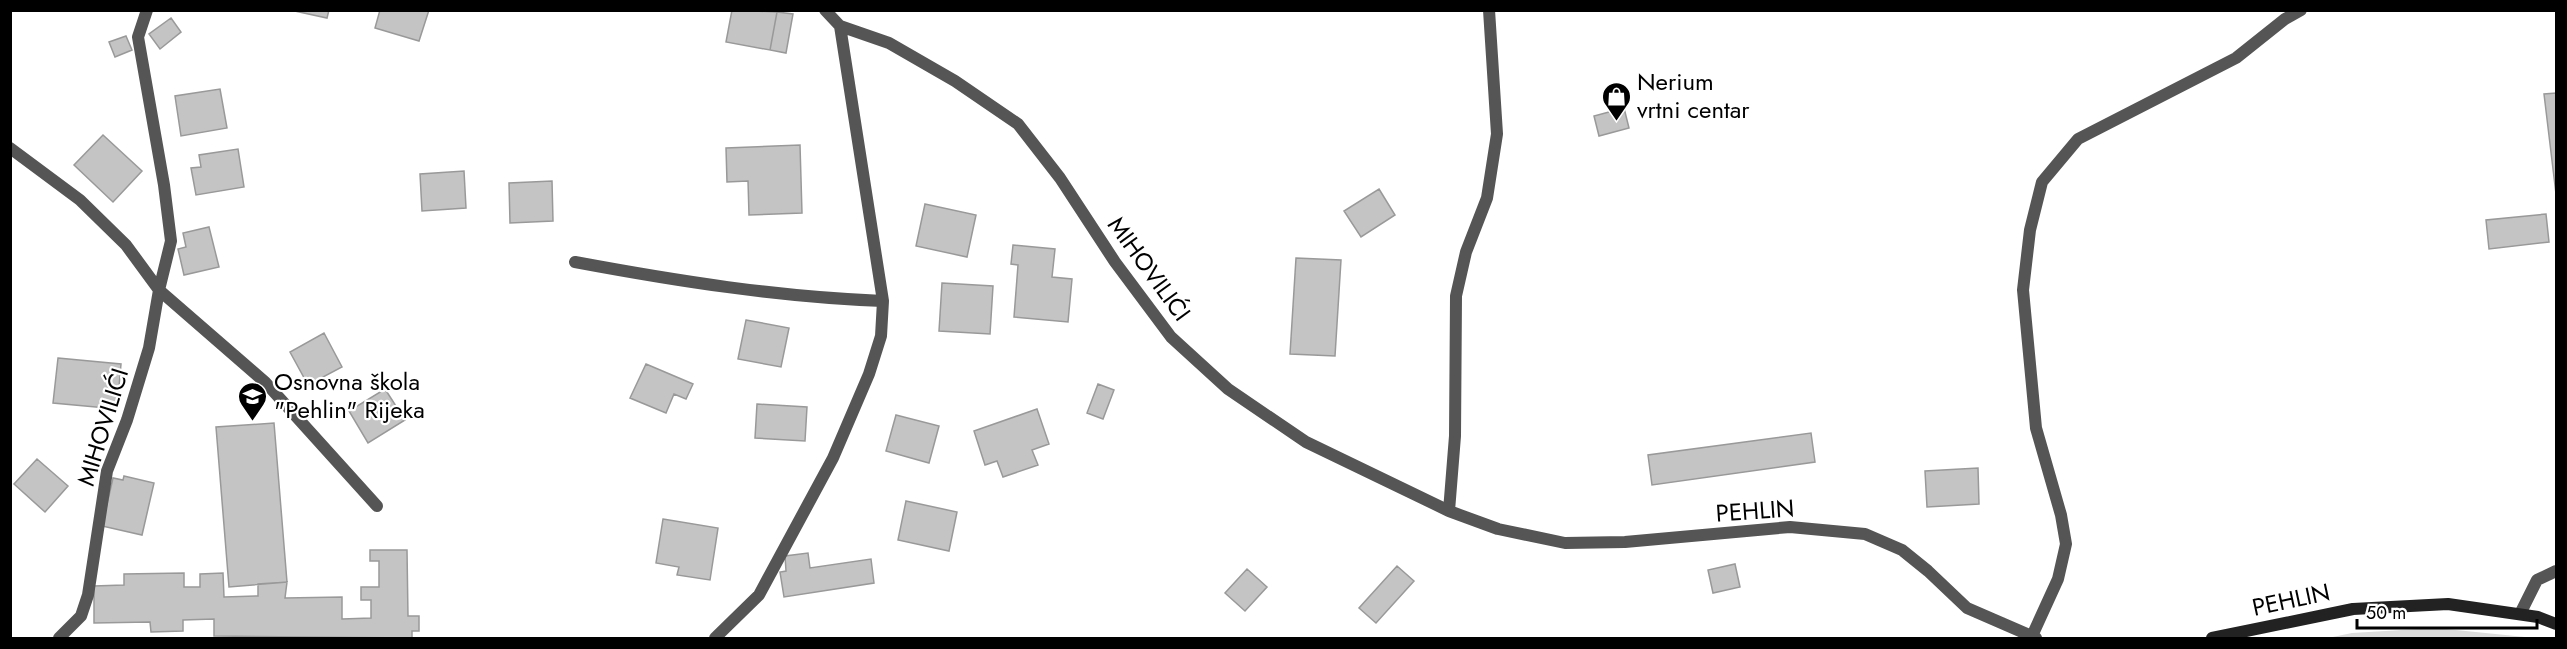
<svg xmlns="http://www.w3.org/2000/svg" width="2567" height="649" viewBox="0 0 2567 649" font-family="Jost,sans-serif">
  <style>
    .green { fill: #dcdcdc }
    .building { fill: #c4c4c4; stroke: #999; stroke-width: 1.5 }
    .lines { fill: none; stroke-linecap: round; stroke-linejoin: round }
    .minor { stroke: #555; stroke-width: 12 }
    .secondary { stroke: #222; stroke-width: 12 }
    .labels { text-anchor: middle; stroke-width: 4.5; stroke-linejoin: round; paint-order: stroke }
    .poi-label { font-size: 24px; fill: #000; stroke: #fff; text-anchor: start }
    .street-label { font-size: 24px; fill: #000; stroke: #fff }
  </style>
  <rect width="100%" height="100%" fill="#fff"/>
  <path class="green" d="M2436,628l99,10h-207l24,-5z"/>
  <path class="building" d="M290,10h39l-2,8z
    M380,10h49l-10,31 -44,-13z
    M732,10l45,2 -7,38 -44,-8z
    M777,12l16,2 -7,39 -16,-3z
    M171,18l10,14 -21,17 -11,-15z
    M126,36l6,14 -17,7 -6,-15z
    M220,89l7,39 -46,8 -6,-40z
    M2556,93v101l-12,-100z
    M1624,108l5,20 -30,8 -5,-20z
    M103,135l39,36 -29,31 -39,-37z
    M800,145l2,68 -53,2 -1,-34 -21,1 -1,-34z
    M238,149l6,38 -48,8 -5,-27 10,-1 -2,-12z
    M464,171l2,37 -44,3 -2,-37z
    M552,181l1,40 -43,2 -1,-40z
    M1379,189l16,26 -34,22 -17,-26z
    M925,204l51,11 -9,42 -51,-11z
    M2546,214l3,28 -60,7 -3,-29z
    M209,227l10,40 -35,8 -6,-26 8,-2 -3,-14z
    M1013,245l42,4 -3,28 20,2 -4,43 -54,-5 4,-52 -7,-1z
    M1296,258l45,2 -6,96 -45,-2z
    M942,283l51,3 -3,48 -51,-3z
    M746,320l43,8 -8,39 -43,-8z
    M324,333l18,34 -34,18 -18,-33z
    M58,358l63,6 -4,45 -64,-6z
    M646,364l47,20 -7,15 -12,-5 -8,19 -36,-15z
    M1098,384l16,6 -11,29 -16,-6z
    M385,389l20,31 -37,23 -19,-32z
    M757,404l50,3 -2,34 -50,-3z
    M1037,409l12,35 -17,6 6,15 -35,12 -6,-16 -12,4 -11,-34z
    M896,415l43,11 -10,37 -43,-12z
    M274,423l13,159 -58,5 -13,-160z
    M1811,433l4,29 -163,23 -4,-30z
    M37,459l31,27 -23,26 -31,-28z
    M1978,468l1,36 -52,3 -2,-36z
    M124,476l30,7 -12,52 -40,-9 11,-48 10,2z
    M906,501l51,11 -8,39 -51,-11z
    M663,519l55,9 -8,52 -33,-5 2,-8 -23,-4z
    M370,550h37l1,66h11v15h-7v7l-198,-2v-17l-31,1v11l-32,1 -1,-10 -56,1v-37l30,-1v-11l60,-1v14h16v-13l23,-1 1,24 34,-1v-12l29,-2 -2,16 57,-1v22l29,-1v-18h-10v-13h18v-26h-9z
    M808,553l2,15 61,-9 3,24 -90,14 -4,-25 6,-1 -1,-15z
    M1735,564l5,23 -27,6 -5,-23z
    M1397,566l17,15 -38,42 -17,-15z
    M1247,569l20,18 -22,24 -20,-18z"/>
  <g class="lines">
    <path class="minor" d="M147,10l-9,27 26,148 7,56 -12,49 106,92 112,124
      M825,10l15,16 49,17 66,38 63,43 42,54 55,84 56,75 57,52 78,53 143,69 49,18 67,14 60,-1 165,-15 75,7 37,16 26,21 39,37 69,30
      M10,148l70,52 46,45 33,45 -10,58 -22,72 -20,51 -19,124 -7,21 -22,22
      M575,262c102,19 203,35 308,39
      M1449,511l6,-75 1,-140 10,-44 21,-54 10,-64 -8,-124
      M2520,614l17,-34 19,-9
      M2032,636l26,-57 8,-35 -5,-29 -25,-87 -13,-138 7,-60 12,-48 36,-43 158,-81 49,-39 16,-9
      M715,638l44,-43 74,-137 36,-84 12,-38 2,-35 -43,-275"/>
    <path class="secondary" d="M2212,638l141,-29 95,-5 90,13 18,7"/>
  </g>
  <defs>
    <symbol id="shop-pin" viewBox="-11 -11 22 30"><path d="M0 17L-7.5 6A9.5 9.5 0 1 1 7.5 6Z" fill="#000" stroke="#fff"/><path d="M-5-2.5h2.3a2.7 3.5 0 0 1 5.4 0H5L5.5 6h-11ZM-1.5-2.5h3a1.5 2.3 0 0 0-3 0Z" fill="#fff"/></symbol>
    <symbol id="school-pin" viewBox="-11 -11 22 30"><path d="M0 17L-7.5 6A9.5 9.5 0 1 1 7.5 6Z" fill="#000" stroke="#fff"/><path d="M0-5L7-2L0 1L-7-2ZM-4 1L0 2.5L4 1V4Q0 6-4 4Z" fill="#fff"/></symbol>
  </defs>
  <g fill-rule="evenodd">
    <use href="#shop-pin" x="1600" y="80" width="33" height="45"/>
    <use href="#school-pin" x="236" y="380" width="33" height="45"/>
  </g>
  <g class="labels">
    <g class="poi-label">
      <text x="1637" y="90">Nerium<tspan x="1637" dy="28">vrtni centar</tspan></text>
      <text x="274" y="390">Osnovna škola<tspan x="274" dy="28">"Pehlin" Rijeka</tspan></text>
    </g>
    <g class="street-label">
      <text transform="translate(1149 269) rotate(54)" y="8">MIHOVILIĆI</text>
      <text transform="translate(103 427) rotate(-73)" y="8">MIHOVILIĆI</text>
      <text transform="translate(1755 511) rotate(-4)" y="8">PEHLIN</text>
      <text transform="translate(2291 600) rotate(-12)" y="8">PEHLIN</text>
    </g>
  </g>
  <rect width="2567" height="649" fill="none" stroke="#000000" stroke-width="24"/>
  <path d="M2357 619v9h180v-9" fill="none" stroke="#000000" stroke-width="3"/>
  <text x="2366" y="619" font-size="18" fill="#000000" stroke="#ffffff" stroke-width="4.5" paint-order="stroke">50 m</text>
</svg>
